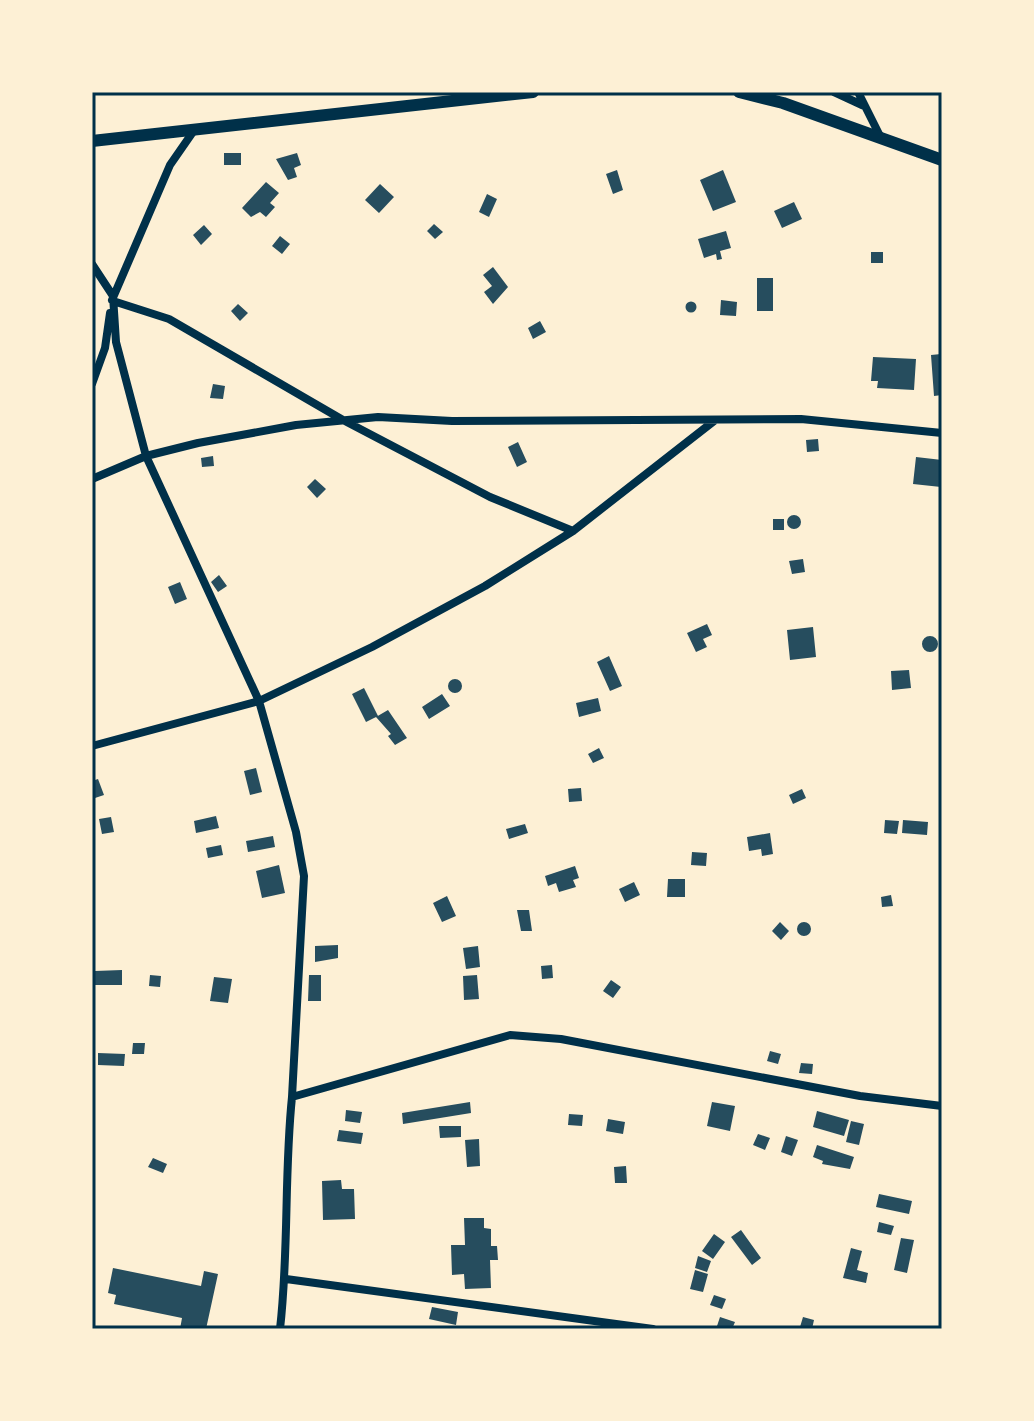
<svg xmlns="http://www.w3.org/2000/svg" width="1034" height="1421" font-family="'Alegreya Sans',sans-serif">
	<rect width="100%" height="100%" fill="#fdf0d5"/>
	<path fill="#264d5e" d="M224,153H241V165H224Z
		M297,153L301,165L294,168L297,177L288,180L276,159Z
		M617,170L623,190L613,194L606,174Z
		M723,170L736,202L713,211L700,180Z
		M266,182L279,193L270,203L275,207L266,217L260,212L251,217L242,208Z
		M380,184L394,197L379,213L365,200Z
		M487,194L497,199L489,217L479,212Z
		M794,202L802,219L782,228L774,211Z
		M434,224L443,232L435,239L427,231Z
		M204,225L212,234L201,245L193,235Z
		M726,231L731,248L720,251L722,259L717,260L716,254L704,258L698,239Z
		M280,236L290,244L282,254L272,246Z
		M871,252H883V263H871Z
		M493,267L508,287L493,304L484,292L492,286L483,275Z
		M757,278H773V311H757Z
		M721,300L737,302L736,316L720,315Z
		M685.5 307a5.5 5.5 0 1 1 11 0a5.5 5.5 0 1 1-11 0Z
		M238,304L248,313L240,321L231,311Z
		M540,321L546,332L533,339L528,328Z
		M941,354L942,395L934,396L931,355Z
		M873,357L916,359L914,390L877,388L878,381H871Z
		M213,384L225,386L223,399L210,398Z
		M818,439L819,451L807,452L806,440Z
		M518,442L527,462L517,467L508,447Z
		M213,456L214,466L202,467L201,458Z
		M916,457L942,460L941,487L913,484Z
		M315,479L326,489L317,498L307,487Z
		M787 522a7 7 0 1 1 14 0a7 7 0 1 1-14 0Z
		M773,519H784V530H773Z
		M803,559L805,572L792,574L789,561Z
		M219,575L227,586L218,592L211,582Z
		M180,582L187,599L175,604L168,587Z
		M707,624L712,635L703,639L707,647L696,652L687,633Z
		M813,627L816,657L790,660L787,630Z
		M922 644a8 8 0 1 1 16 0a8 8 0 1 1-16 0Z
		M609,656L622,686L610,691L597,662Z
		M909,670L911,688L892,690L891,671Z
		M448 686a7 7 0 1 1 14 0a7 7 0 1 1-14 0Z
		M364,688L378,716L366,722L352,694Z
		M442,694L450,706L429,719L422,707Z
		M598,698L601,711L579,717L576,703Z
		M388,710L407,738L395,745L388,736L391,734L376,717Z
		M599,748L604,758L593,763L588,754Z
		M256,768L262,792L250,795L244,771Z
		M98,779L104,795L92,799V781Z
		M581,788L582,801L569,802L568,789Z
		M802,789L806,798L793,804L789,795Z
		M216,816L219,828L196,833L194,821Z
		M111,817L114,832L102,834L99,819Z
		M885,820L899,821L897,834L884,833Z
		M903,820L928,822L927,835L902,833Z
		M525,824L528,833L509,839L506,829Z
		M770,833L773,854L762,856L761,849L749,851L747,837Z
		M273,836L275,847L248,852L246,841Z
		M221,845L223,855L208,858L206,848Z
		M692,852L707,853L706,866L691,865Z
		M279,865L285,893L262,898L256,871Z
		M575,866L579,878L573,880L576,887L559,892L556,883L548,886L545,876Z
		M668,879H685V897H667Z
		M634,882L640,895L625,902L619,889Z
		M891,895L893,906L882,907L881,897Z
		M447,896L456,916L442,922L433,903Z
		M517,910H529L532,931H521Z
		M780,922L789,931L781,940L772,931Z
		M797 929a7 7 0 1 1 14 0a7 7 0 1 1-14 0Z
		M338,945V958L315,962V946Z
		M478,946L480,967L466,969L463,948Z
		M552,965L553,978L542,979L541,966Z
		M122,970V985H95V971Z
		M150,975L161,976L160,987L149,986Z
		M309,975H321V1001H308Z
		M477,975L479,999L464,1000L463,976Z
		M214,977L232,979L228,1003L210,1001Z
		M611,980L621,987L613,998L603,991Z
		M133,1043H145L144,1054H132Z
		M770,1051L781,1054L778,1064L767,1061Z
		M98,1053L125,1054L124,1066L98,1065Z
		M801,1063L813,1064L812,1074L799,1073Z
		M470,1102L471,1113L403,1124L402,1113Z
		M712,1102L735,1106L730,1131L707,1126Z
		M346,1110L362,1112L360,1123L345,1121Z
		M817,1111L849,1120L844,1136L813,1127Z
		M569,1114L583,1115L582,1126L568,1125Z
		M608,1119L625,1122L623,1134L606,1131Z
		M851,1121L864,1124L859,1145L846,1142Z
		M439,1126H461V1137L440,1138Z
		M339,1130L363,1133L361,1144L337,1141Z
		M758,1134L770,1138L765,1150L753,1145Z
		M786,1136L798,1140L792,1156L781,1152Z
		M479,1139L480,1166L467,1167L465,1140Z
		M817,1145L854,1157L850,1169L822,1164L823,1161L813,1157Z
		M153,1158L167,1164L163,1173L148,1167Z
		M626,1166L627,1183H615L614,1167Z
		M341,1180L342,1189H354L355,1219L323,1220L322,1181Z
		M879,1194L912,1201L909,1214L876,1207Z
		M464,1218H484V1228L491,1229V1246H497L498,1260H490L491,1288L465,1289L464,1274L452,1275L451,1245H465Z
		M879,1222L894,1226L891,1235L877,1232Z
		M741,1230L761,1258L752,1265L731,1237Z
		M714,1234L725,1242L713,1259L702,1251Z
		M901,1238L914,1240L907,1273L894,1270Z
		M851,1248L862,1251L857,1270L868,1273L866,1283L843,1278Z
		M698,1256L711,1261L707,1272L695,1268Z
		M113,1268L201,1286L204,1271L218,1274L206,1329H180L182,1318L114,1304L116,1295L108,1293Z
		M695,1270L708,1274L703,1292L690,1289Z
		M714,1295L726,1299L722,1309L710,1305Z
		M432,1307L458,1312L456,1325L429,1319Z
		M720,1317L735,1322L732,1329L717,1326Z
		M803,1317L814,1320L812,1329L800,1327Z"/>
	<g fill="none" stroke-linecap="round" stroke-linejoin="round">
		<path stroke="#003049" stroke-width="8" d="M834,92L862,105
			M858,92L881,138
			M92,264L113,296L116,342L146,456L259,701L296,832L304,876L292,1097
			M112,300L170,165L195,129
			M113,301L169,319L343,420L490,497L573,531
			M92,384L105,348L110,313
			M92,479L146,456L198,443L296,425L378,417L452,421L801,419L942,433
			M92,746L259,701L372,647L485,586L573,531L714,421
			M286,1279L653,1329
			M280,1329C289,1252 284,1174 292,1097L510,1035L561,1039L860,1096L942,1106"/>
		<path stroke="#003049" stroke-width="12" d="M739,92L783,103L942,160
			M92,141L533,92"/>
	</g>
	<rect width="1034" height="1421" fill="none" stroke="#fdf0d5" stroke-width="188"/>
	<rect x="94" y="94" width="846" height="1233" fill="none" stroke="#003049" stroke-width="3"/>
</svg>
